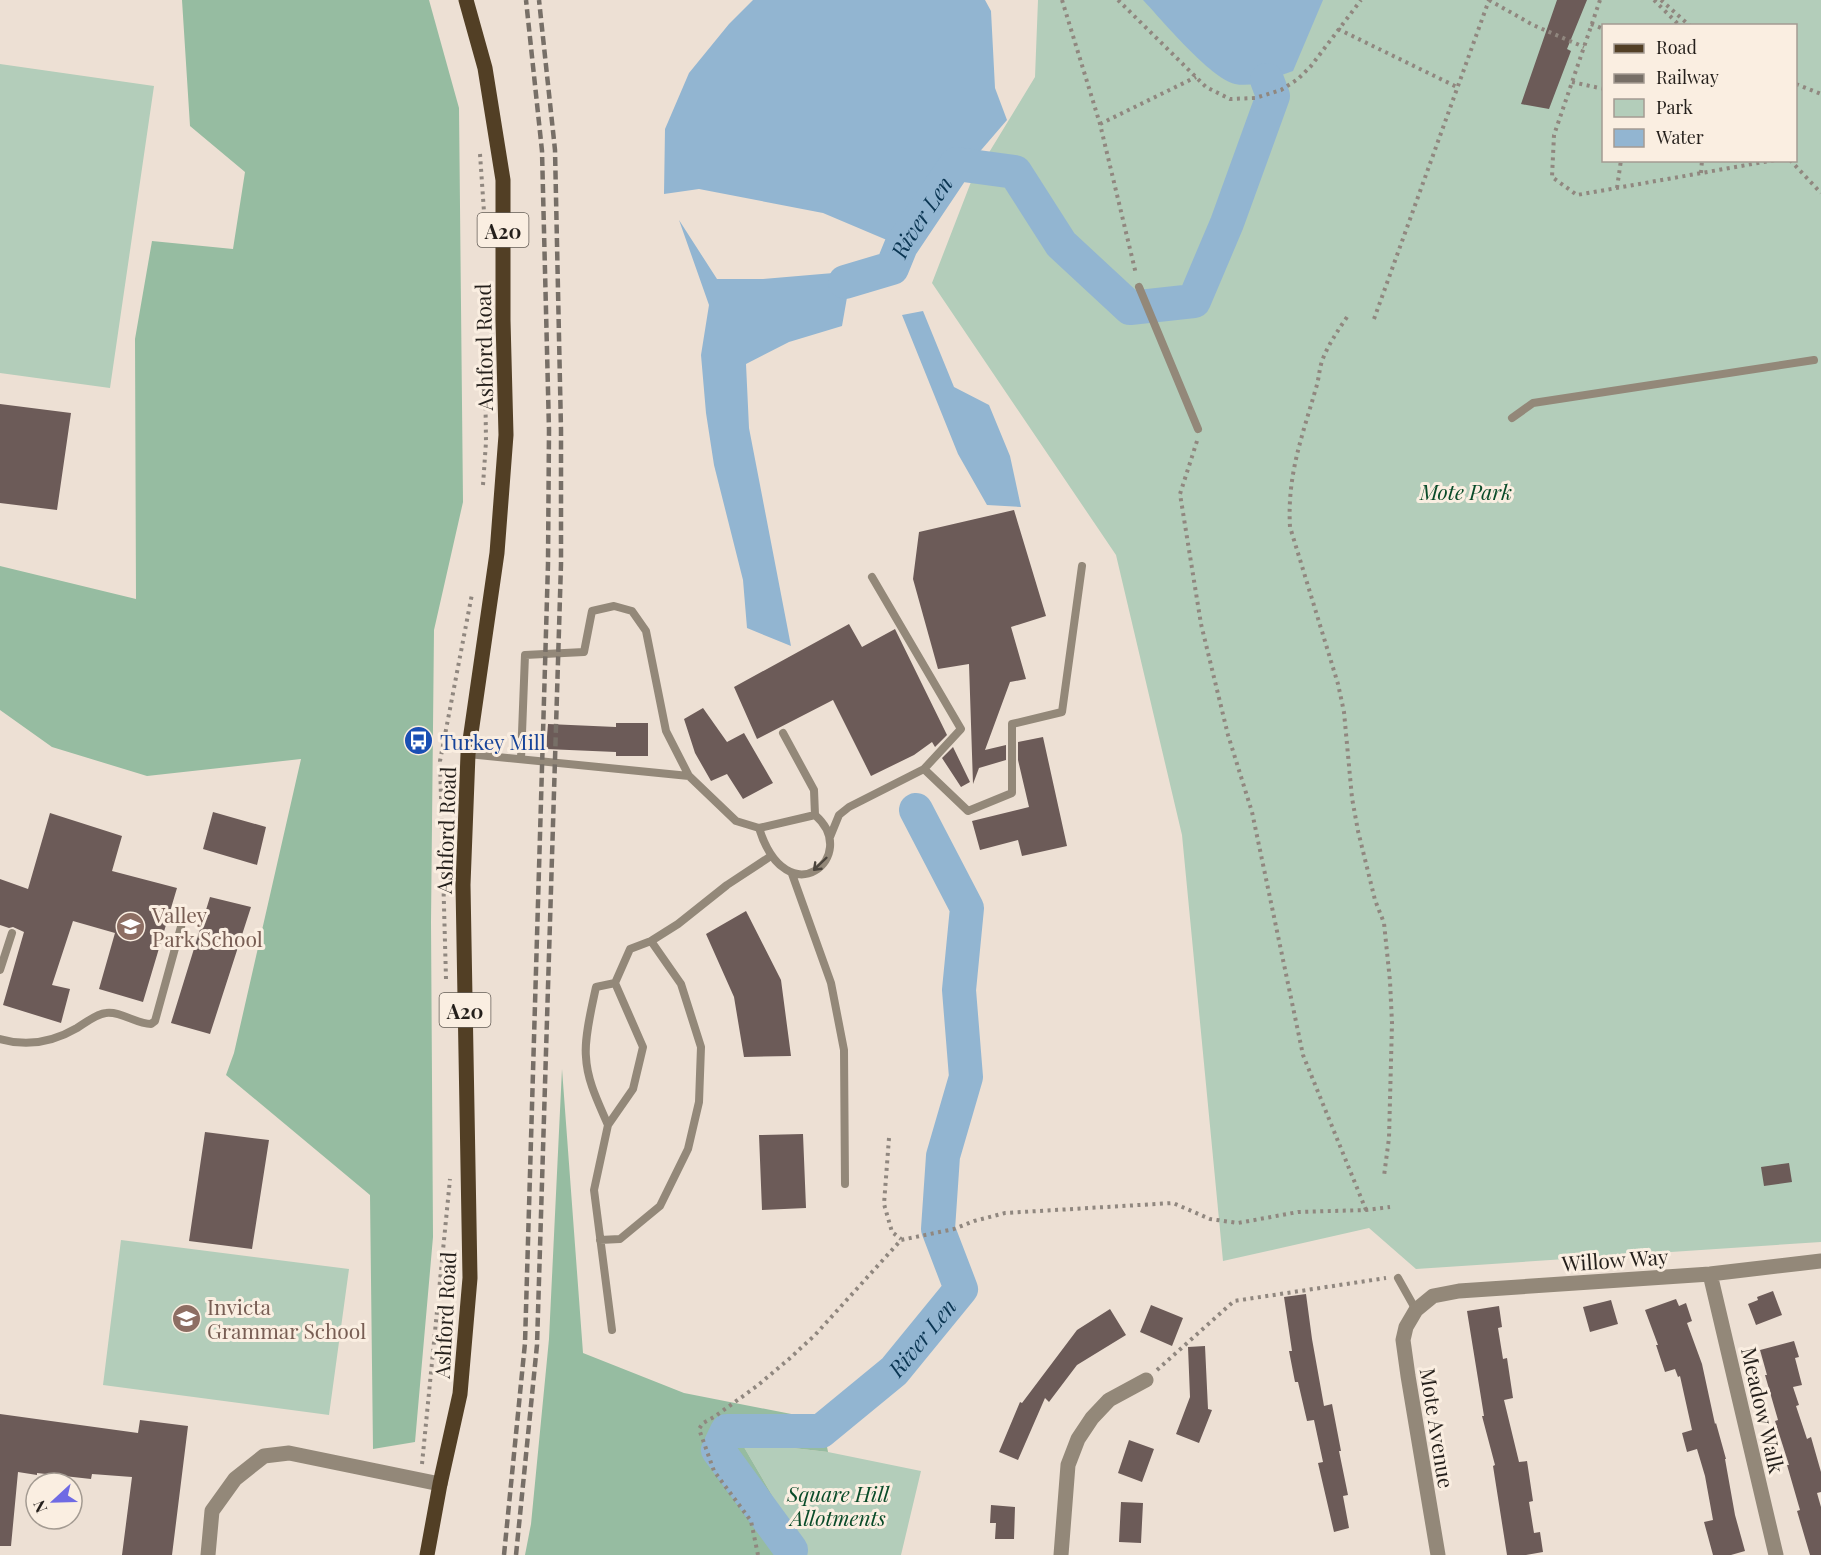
<svg xmlns="http://www.w3.org/2000/svg" width="1821" height="1555" font-family="'Playfair Display',serif">
	<rect width="100%" height="100%" fill="#ede0d4"/>
	<path fill="#b3cdba" fill-rule="evenodd" d="M1038,0H1821V1242L1416,1269L1369,1228L1223,1261L1182,835L1116,555L932,283L971,182L1035,77ZM1604,26H1796V160H1604Z
		M0,64L154,86L110,388L0,373Z
		M121,1240L349,1269L329,1415L103,1385Z
		M741,1442L828,1452L921,1471L901,1555H797L793,1531Z"/>
	<path fill="#96bca1" d="M182,0H429L459,108L463,502L434,630L431,922L433,1237L415,1442L373,1449L370,1195L226,1075L234,1053L301,759L147,776L52,747L0,710V566L136,599L135,339L152,241L233,249L245,172L190,126Z
		M562,1069L583,1353L684,1393L822,1420L828,1452L741,1442L793,1531L797,1555H525L531,1524L549,1339Z"/>
	<path fill="#92b5d1" d="M753,0H985L991,11L995,88L1007,120L976,156L956,164L919,220L917,240L901,246L823,213L699,189L664,194L665,129L689,73L729,24Z
		M1143,0H1323L1293,71C1275,77 1254,88 1235,84C1210,78 1162,20 1143,0Z
		M679,220L717,279H763L892,268L897,280L849,286L842,326L789,342L746,364L749,428L791,646L747,628L743,580L714,465L706,413L701,355L709,305Z
		M923,311L954,387L989,405L1010,456L1021,507L987,505L958,454L902,315Z"/>
	<g fill="none" stroke-linecap="round" stroke-linejoin="round">
		<g stroke="#92b5d1" stroke-width="34">
			<path id="s1" d="M845,282L892,268L901,246L956,164L1015,172L1061,244L1130,308L1194,301L1227,223L1273,96L1267,80"/>
			<path id="s2" d="M790,1555L791,1550L718,1450L727,1431H821L894,1371L961,1289L938,1229L943,1156L966,1077L959,990L967,908L916,810"/>
		</g>
	</g>
	<path fill="#6c5b58" d="M1557,0H1587L1567,49L1571,51L1549,109L1521,104Z
		M0,404L71,413L57,510L0,503Z
		M1014,510L1046,616L1011,627L1026,679L1010,682L985,750L1006,745V760L979,768L973,784L969,664L938,669L913,579L919,532Z
		M849,624L862,647L895,629L947,735L935,747L932,742L914,755L871,776L833,700L757,739L734,687Z
		M703,708L727,742L744,733L773,783L743,799L727,774L711,781L695,753L684,719Z
		M616,723H648V756H616V752L546,749L548,724L616,727Z
		M1043,737L1067,846L1022,856L1018,840L980,850L972,821L1029,807L1018,760V742Z
		M953,747L970,782L961,787L942,758Z
		M213,812L266,827L257,865L203,849Z
		M50,813L122,836L112,871L177,888L143,1002L99,989L115,933L73,921L52,985L70,989L61,1023L3,1005L24,932L13,927L9,928L0,925V879L28,889Z
		M210,897L251,907L210,1034L171,1023Z
		M746,911L781,980L791,1056L744,1057L734,997L706,934Z
		M205,1132L269,1140L252,1249L189,1241Z
		M803,1134L806,1208L762,1210L759,1135Z
		M1789,1163L1792,1182L1764,1186L1761,1167Z
		M1773,1291L1782,1315L1756,1325L1748,1304L1758,1300L1757,1297Z
		M1306,1294L1312,1339L1324,1406L1332,1404L1341,1451H1339L1348,1495L1343,1496L1349,1528L1334,1532L1318,1463L1323,1462L1314,1420L1307,1421L1298,1382H1295L1289,1351H1292L1284,1297Z
		M1676,1299L1679,1306L1686,1303L1692,1321L1687,1323L1702,1364L1715,1424L1716,1423L1726,1459H1725L1735,1515L1745,1551L1731,1555H1713L1704,1522L1713,1520L1705,1476L1697,1449L1687,1452L1682,1433L1692,1430L1680,1376L1678,1377L1675,1369L1665,1372L1656,1345H1658L1645,1310Z
		M1611,1300L1618,1324L1590,1332L1583,1307Z
		M1151,1305L1183,1318L1172,1346L1140,1332Z
		M1499,1306L1502,1327L1498,1328L1503,1359L1507,1358L1513,1398L1504,1400L1519,1462L1527,1461L1533,1501L1529,1502L1534,1533L1540,1532L1543,1552L1526,1555H1507L1493,1466L1495,1465L1482,1416H1484L1467,1311Z
		M1110,1309L1126,1335L1077,1365L1049,1402L1045,1398L1018,1460L999,1452L1020,1402L1022,1403L1077,1330Z
		M1794,1341L1799,1357L1795,1358L1802,1385L1793,1387L1799,1405L1796,1406L1807,1439L1811,1437L1821,1472V1492L1817,1493L1821,1507V1555H1810L1797,1511L1800,1510L1787,1465H1789L1775,1421L1778,1420L1765,1375H1767L1760,1350Z
		M1205,1346L1208,1409L1212,1410L1199,1443L1176,1434L1190,1397L1188,1347Z
		M0,1414L138,1433L140,1420L188,1426L172,1555H122L132,1477L92,1474L91,1479L37,1473V1475L18,1472L11,1546H0Z
		M1129,1440L1154,1449L1142,1482L1118,1473Z
		M1121,1502L1143,1503L1141,1543L1119,1542Z
		M991,1505L1015,1507L1014,1539H995L996,1523H990Z"/>
	<g fill="none" stroke-linecap="round" stroke-linejoin="round">
		<path stroke="#90877f" stroke-width="4" stroke-dasharray="3 4.5" stroke-linecap="butt" d="M1062,0L1100,124L1136,274
			M1118,0L1206,87L1230,99L1255,98L1265,95L1281,90L1298,79L1311,66L1361,0
			M1489,0L1533,25L1584,47
			M1600,0L1554,135L1552,177L1577,195L1775,160
			M1654,0L1680,26
			M1661,0L1690,26
			M1591,24L1604,29
			M1338,29L1457,87
			M1572,82L1604,89
			M1796,84L1821,94
			M1100,124L1196,77
			M480,154L484,212
			M1790,160L1821,193
			M1701,173L1702,160
			M1617,188L1621,160
			M1347,317C1337,332 1328,345 1322,361C1319,370 1319,379 1316,388C1302,437 1287,475 1290,527L1338,684L1344,712L1352,798L1358,831L1375,900L1384,923L1390,981L1392,1023L1389,1138L1384,1176
			M1374,319L1489,0
			M1197,441L1180,494L1201,624L1228,735L1252,812L1303,1055L1366,1210
			M483,485L486,442L485,367
			M446,979L440,761L472,594
			M889,1138L884,1204L892,1232L901,1239
			M1157,1370L1234,1301L1386,1278
			M422,1464L450,1179
			M758,1555L751,1521L714,1471L699,1429L703,1423L714,1417L757,1386L789,1359L815,1335L901,1240L954,1229L974,1221L1005,1213L1173,1203L1210,1219L1238,1223L1298,1212L1366,1210L1390,1207"/>
		<path stroke="#938879" stroke-width="8" d="M1139,287L1198,429
			M1512,418L1533,403L1814,360
			M872,577L961,729L924,769
			M783,733L814,790L815,815C862,856 787,918 759,828L815,815
			M468,754L689,776L736,821L759,828
			M521,759L525,655L584,652L592,611L614,606L632,611L646,631L666,731L689,776
			M830,837L839,815L849,807L924,769L968,811L1012,793V724L1062,712L1082,566
			M792,874L831,983L844,1050L845,1184
			M0,970L12,933
			M0,1039C27,1047 53,1042 77,1028C85,1023 96,1014 106,1013C121,1011 136,1024 151,1024L155,1021L182,923
			M608,1125C599,1104 587,1081 586,1057C584,1038 592,1006 596,987L615,983
			M600,1240L620,1239L660,1206L688,1149L699,1102L701,1047L681,984L651,941
			M1398,1278L1416,1310
			M612,1330L594,1190L608,1125L633,1089L643,1047L615,983L630,949L651,941L678,924L727,885L771,856"/>
		<path stroke="#938879" stroke-width="15" d="M1710,1274L1776,1555
			M208,1555L212,1511L235,1479L264,1456L289,1453L440,1484
			M1061,1555L1068,1465L1078,1439L1092,1418L1109,1400L1146,1380
			M1438,1555L1408,1376L1403,1340L1406,1327L1416,1310L1433,1296L1459,1291L1710,1274L1821,1261"/>
		<path stroke="#523f25" stroke-width="15" d="M427,1555L440,1484L460,1394L470,1278L463,885L468,754L497,553L506,435L503,320V180L485,68L466,0"/>
		<path stroke="#776f67" stroke-width="4.5" stroke-dasharray="9 4.5" stroke-linecap="butt" d="M504,1555L525,1343L548,564L549,430L542,151L526,0
			M516,1555L537,1345L561,564V430L555,150L539,0"/>
	</g>
	<defs><path id="oneway-shaft" d="M-6 0H5M1.5-3L5.5 0L1.5 3" fill="none" stroke-width="1.6" stroke-linecap="round" stroke-linejoin="round" transform="scale(1.5)"/></defs>
	<use stroke="#4b443c" href="#oneway-shaft" transform="translate(820 864) rotate(136)"/>
	<defs>
		<symbol id="bus-disc" viewBox="-11 -11 22 22"><circle r="9.5" fill="#1a4fb4" stroke="#faeee1"/><path d="M-5-6H5V4H4V6H2V4H-2V6H-4V4H-5ZM-3.5-4V0h7V-4ZM-3.5 1.2v1.5H-2V1.2ZM2 1.2v1.5H3.5V1.2Z" fill="#fff"/></symbol>
		<symbol id="school-disc" viewBox="-11 -11 22 22"><circle r="9.5" fill="#8d6e63" stroke="#faeee1"/><path d="M0-5L7-2L0 1L-7-2ZM-4 1L0 2.5L4 1V4Q0 6-4 4Z" fill="#fff"/></symbol>
	</defs>
	<g fill-rule="evenodd">
		<use href="#bus-disc" x="402" y="724" width="33" height="33"/>
		<use href="#school-disc" x="114" y="910" width="33" height="33"/>
		<use href="#school-disc" x="170" y="1302" width="33" height="33"/>
	</g>
	<g text-anchor="middle" dominant-baseline="central" stroke-width="6" stroke-linejoin="round" paint-order="stroke">
		<g fill="#faeee1" stroke="#645d56" stroke-width="1.5">
			<rect x="477.5" y="213" width="51" height="34" rx="4.5"/>
			<rect x="439.5" y="993" width="51" height="34" rx="4.5"/>
		</g>
		<g font-size="20" font-weight="bold" fill="#241f1b">
			<text x="503" y="230">A20</text>
			<text x="465" y="1010">A20</text>
		</g>
		<g font-size="21" fill="#241f1b" stroke="#faeee1">
			<text transform="translate(483 347) rotate(-91)">Ashford Road</text>
			<text transform="translate(445 830) rotate(-88)">Ashford Road</text>
			<text transform="translate(1615 1259) rotate(-4)">Willow Way</text>
			<text transform="translate(444 1315) rotate(-87)">Ashford Road</text>
			<text transform="translate(1764 1410) rotate(77)">Meadow Walk</text>
			<text transform="translate(1438 1428) rotate(81)">Mote Avenue</text>
		</g>
		<g font-size="21" font-style="italic" fill="#094b29" stroke="#faeee1">
			<text x="1466" y="491">Mote Park</text>
			<text x="838" y="1493">Square Hill<tspan x="838" dy="24">Allotments</tspan></text>
		</g>
		<g font-size="21" fill="#164399" stroke="#faeee1" text-anchor="start">
			<text x="440" y="741">Turkey Mill</text>
		</g>
		<g font-size="21" fill="#785e54" stroke="#faeee1" text-anchor="start">
			<text x="152" y="914">Valley<tspan x="152" dy="24">Park School</tspan></text>
			<text x="207" y="1306">Invicta<tspan x="207" dy="24">Grammar School</tspan></text>
		</g>
		<g font-size="22" font-style="italic" fill="#0a3552" stroke="#faeee1">
			<text stroke="none"><textPath href="#s1" startOffset="108">River Len</textPath></text>
			<text stroke="none"><textPath href="#s2" startOffset="382">River Len</textPath></text>
		</g>
	</g>
	<rect x="1602" y="24" width="195" height="138" fill="#faeee1" stroke="#a49b92" stroke-width="1.5"/>
	<rect x="1614" y="44" width="30" height="9" fill="#523f25" stroke="#a49b92" stroke-width="1.5"/>
	<text x="1656" y="54" font-size="18" fill="#241f1b">Road</text>
	<rect x="1614" y="74" width="30" height="9" fill="#776f67" stroke="#a49b92" stroke-width="1.5"/>
	<text x="1656" y="84" font-size="18" fill="#241f1b">Railway</text>
	<rect x="1614" y="99" width="30" height="18" fill="#b3cdba" stroke="#a49b92" stroke-width="1.5"/>
	<text x="1656" y="114" font-size="18" fill="#241f1b">Park</text>
	<rect x="1614" y="129" width="30" height="18" fill="#92b5d1" stroke="#a49b92" stroke-width="1.5"/>
	<text x="1656" y="144" font-size="18" fill="#241f1b">Water</text>
	<g transform="translate(54 1501) rotate(248)"><circle r="28" fill="#faeee1" stroke="#a49b92" stroke-width="1.5"/>
	<path d="M0-4.5L10 22L0 15L-10 22Z" fill="#6f6ae4"/>
	<text y="-9" font-size="16" font-weight="bold" text-anchor="middle" fill="#241f1b">N</text>
	</g>
</svg>
